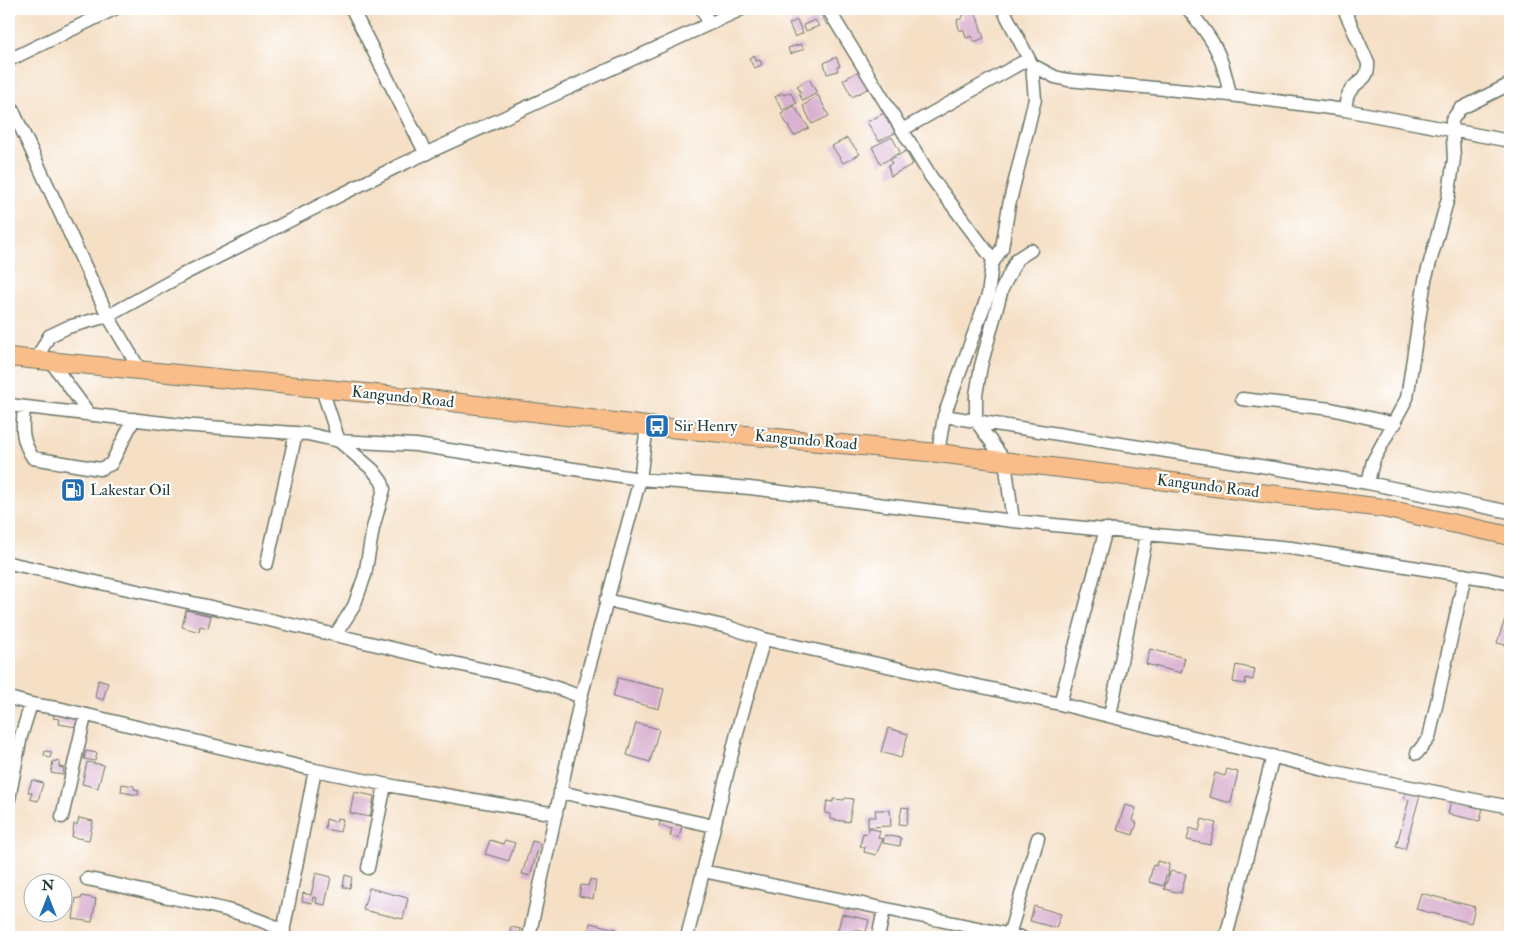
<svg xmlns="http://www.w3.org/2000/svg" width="1519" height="946" font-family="'IM FELL Double Pica',serif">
	<rect width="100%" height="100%" fill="#fff"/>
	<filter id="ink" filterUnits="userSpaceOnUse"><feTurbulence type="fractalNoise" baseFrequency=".02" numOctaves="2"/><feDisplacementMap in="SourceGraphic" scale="10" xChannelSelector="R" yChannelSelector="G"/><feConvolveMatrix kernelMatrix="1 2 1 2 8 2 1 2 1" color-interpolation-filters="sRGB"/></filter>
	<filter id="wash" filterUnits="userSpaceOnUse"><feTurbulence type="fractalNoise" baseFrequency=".0096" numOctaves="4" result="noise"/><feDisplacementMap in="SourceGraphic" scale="20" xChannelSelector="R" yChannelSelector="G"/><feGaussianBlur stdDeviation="1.12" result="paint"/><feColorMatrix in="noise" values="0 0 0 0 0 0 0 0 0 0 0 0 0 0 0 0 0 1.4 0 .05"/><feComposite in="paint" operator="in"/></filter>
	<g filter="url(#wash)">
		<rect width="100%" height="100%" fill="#f5dfc5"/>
		<g id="blocks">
			<path fill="#dab2d1" d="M818,9H824L832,21L827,25Z
				M975,11L984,38L974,42L972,36L966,38L964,30H959L957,20L963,18L962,15Z
				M797,20L803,33L795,37L789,24Z
				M815,20L819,26L806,31L803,25Z
				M801,44L804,49L790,54L788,48Z
				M755,55L756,61L760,60L762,65L754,68L749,58Z
				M836,57L840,66L837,67L838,71L827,74L824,63Z
				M861,70L869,88L852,97L843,80Z
				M809,79L817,93L803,101L799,94L801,93L797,86Z
				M790,92L797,103L783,110L775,97L782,93L784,95Z
				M818,95L829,116L812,124L803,106Z
				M794,106L809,128L794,136L781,114Z
				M884,113L889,124L894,122L899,131L879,141L867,122Z
				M892,137L900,152L881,164L872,147Z
				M847,138L860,154L843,163L832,146Z
				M906,151L913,164L891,176L888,166L892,163L890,160Z
				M1508,597L1510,598V646L1497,643L1506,616Z
				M186,610L211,616L208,628L200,626L199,632L182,627Z
				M1150,649L1185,658L1181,673L1146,664Z
				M1236,665L1255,669L1253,680L1246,678L1245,684L1233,682Z
				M618,678L664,689L659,709L613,697Z
				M98,680L108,683L103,700L95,697Z
				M55,712L78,717L76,727L59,724L60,719L53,718Z
				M636,723L659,729L650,762L627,755Z
				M888,728L908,734L901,758L881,752Z
				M9,750L17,752L9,770Z
				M45,751L52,752L50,758L44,756Z
				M86,751L97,753L95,761L84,759Z
				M53,761L60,762L59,767L64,768L63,775L51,773Z
				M87,762L104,765L98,788L82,784Z
				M1227,769L1238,772L1231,803L1209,797L1215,773L1225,776Z
				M32,780L43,783L38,801L30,799L32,793L28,792Z
				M122,784L134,786V789L139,790L138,795L121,792Z
				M1406,791L1420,795L1405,849L1396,847L1409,800L1404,798Z
				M354,792L374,796L370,817L350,813Z
				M845,798L853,799L849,822L830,819V814L825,813L827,801L833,802V799L844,800Z
				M1451,800L1483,807L1480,821L1448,814Z
				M1125,805L1136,808L1132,820L1137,823L1133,835L1117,830Z
				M902,807L909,808L906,825L899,824Z
				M875,810H890L891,826L868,827V817H876Z
				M79,818L93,821L89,840L72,837L74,824L77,825Z
				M337,818L343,819L340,832L325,829L326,819L336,822Z
				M661,819L682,825L679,838L670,836L672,829L659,826Z
				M1202,819L1216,823L1210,845L1187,840L1190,828L1199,831Z
				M869,828L880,831L878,838L883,839L876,855L864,852L865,847L860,846L863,833L867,834Z
				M885,835L901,838L900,846L883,843Z
				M490,840L503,844L505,840L515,843L509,861L485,854Z
				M532,841L540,843L530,876L522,874Z
				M1157,861L1169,864L1168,877L1166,876L1164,886L1149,882L1153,865L1156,866Z
				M1171,871L1186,874L1181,893L1164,889Z
				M316,873L331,877L325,905L316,903L317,898L313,897L312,903L302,901L303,893L311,895Z
				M345,875L352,877L350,888L343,887Z
				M590,879L596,881L593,899L579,896L581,885L588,886Z
				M369,888L408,898L403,919L363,910Z
				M1421,893L1475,907L1471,923L1416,909Z
				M82,896L96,899L92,922L73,919L76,898L81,899Z
				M1034,906L1061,914L1056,928L1030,921Z
				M842,914L869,920L866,932L855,930L853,937H836Z
				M590,923L617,929L616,937H587Z
				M511,927L521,929L520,937H509Z"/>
		</g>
	</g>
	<g filter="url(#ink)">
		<use href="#blocks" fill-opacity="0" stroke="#6a7667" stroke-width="1"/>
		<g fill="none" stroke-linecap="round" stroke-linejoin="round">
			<defs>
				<path id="minor" d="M352,9L426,154
					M702,9L709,23
					M828,9L931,177L994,261
					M1188,9C1214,41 1222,53 1230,95
					M1344,9L1368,63C1369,83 1356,79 1349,93C1346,98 1346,104 1345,110
					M9,60L114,9
					M1032,65L1055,77L1068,80L1230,95L1345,110L1510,141
					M9,102L108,316L140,370
					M902,130L1028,59
					M36,360L49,336L68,327L108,316L184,274L396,167L742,9
					M51,362L90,415
					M322,389L339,441L416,445L640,479L750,488L1013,521L1291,548L1488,579L1510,584
					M1242,399L1331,409L1395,424
					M9,405L181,425L308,434L339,441L373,470L382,482L384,489L373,528L365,575L354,606L336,634
					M24,408C22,428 21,440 33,458L100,469L111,464L134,419
					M944,416L1368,483L1510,512
					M938,453L944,416L988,295L992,264L1002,248L1009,205L1035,99L1032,65L1003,9
					M1368,483L1373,461L1407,398L1425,280L1448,198L1454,159L1452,120L1460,109L1510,84
					M1013,521L1005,461L976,421V395L981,366L1002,289L1017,259L1031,250
					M9,563C148,594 288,622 427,657C479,670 531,676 581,697
					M267,563L296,433
					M606,600L728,627L764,639L1060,704L1331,771L1510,807
					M9,698L31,704L21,736L9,799
					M31,704L62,709L315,770
					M1060,704L1106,529
					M1110,715L1147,534
					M1417,753L1429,738L1465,575
					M560,792L714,826
					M62,817L85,716
					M368,868L385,785
					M703,871L1021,937
					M87,879C116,884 144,892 173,898C211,906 249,913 284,931
					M1009,935L1038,838
					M282,937L315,770L398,787L556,814
					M529,937L581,697L640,479L647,426
					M687,937L740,721L764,639
					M878,937L884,910
					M1226,937L1273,756"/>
				<path id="highway" d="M9,357L436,400L647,426L938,453L1383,508L1510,536"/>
			</defs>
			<use href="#minor" stroke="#6a7667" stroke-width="15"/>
			<use href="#highway" stroke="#6a7667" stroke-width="20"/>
			<use href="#minor" stroke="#fff" stroke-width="12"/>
			<use href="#highway" stroke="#f8bd89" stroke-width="18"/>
		</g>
	</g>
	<defs>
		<symbol id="bus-square" viewBox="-11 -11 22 22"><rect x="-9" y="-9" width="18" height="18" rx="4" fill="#1f6fb2" stroke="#fff"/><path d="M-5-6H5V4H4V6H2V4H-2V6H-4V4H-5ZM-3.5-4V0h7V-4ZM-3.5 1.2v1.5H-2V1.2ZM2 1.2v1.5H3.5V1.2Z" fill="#fff"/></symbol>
		<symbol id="fuel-square" viewBox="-11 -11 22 22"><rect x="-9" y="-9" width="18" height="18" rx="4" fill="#1f6fb2" stroke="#fff"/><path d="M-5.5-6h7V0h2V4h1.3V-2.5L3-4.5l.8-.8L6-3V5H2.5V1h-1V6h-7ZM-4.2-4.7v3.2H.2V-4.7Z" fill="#fff"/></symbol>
	</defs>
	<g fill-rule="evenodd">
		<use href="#bus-square" x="643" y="412" width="28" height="28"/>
		<use href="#fuel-square" x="59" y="476" width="28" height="28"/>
	</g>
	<g text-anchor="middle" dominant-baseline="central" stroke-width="4.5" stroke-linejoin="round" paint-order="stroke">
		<g font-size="16" fill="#1f3d34" stroke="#fff">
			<text transform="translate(403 397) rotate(6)">Kangundo Road</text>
			<text transform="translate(806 440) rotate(5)">Kangundo Road</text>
			<text transform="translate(1208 486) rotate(7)">Kangundo Road</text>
		</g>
		<g font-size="16" fill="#1f3d34" stroke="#fff" text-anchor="start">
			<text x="674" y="426">Sir Henry</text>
			<text x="90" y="490">Lakestar Oil</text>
		</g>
	</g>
	<rect width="1519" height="946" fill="none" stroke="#fff" stroke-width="30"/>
	<g transform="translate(48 898)"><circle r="24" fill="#ffffff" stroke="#a5b1ae"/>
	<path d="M0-4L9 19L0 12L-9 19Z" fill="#1f6fb2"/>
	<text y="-8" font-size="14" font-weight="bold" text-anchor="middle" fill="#1f3d34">N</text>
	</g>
</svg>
